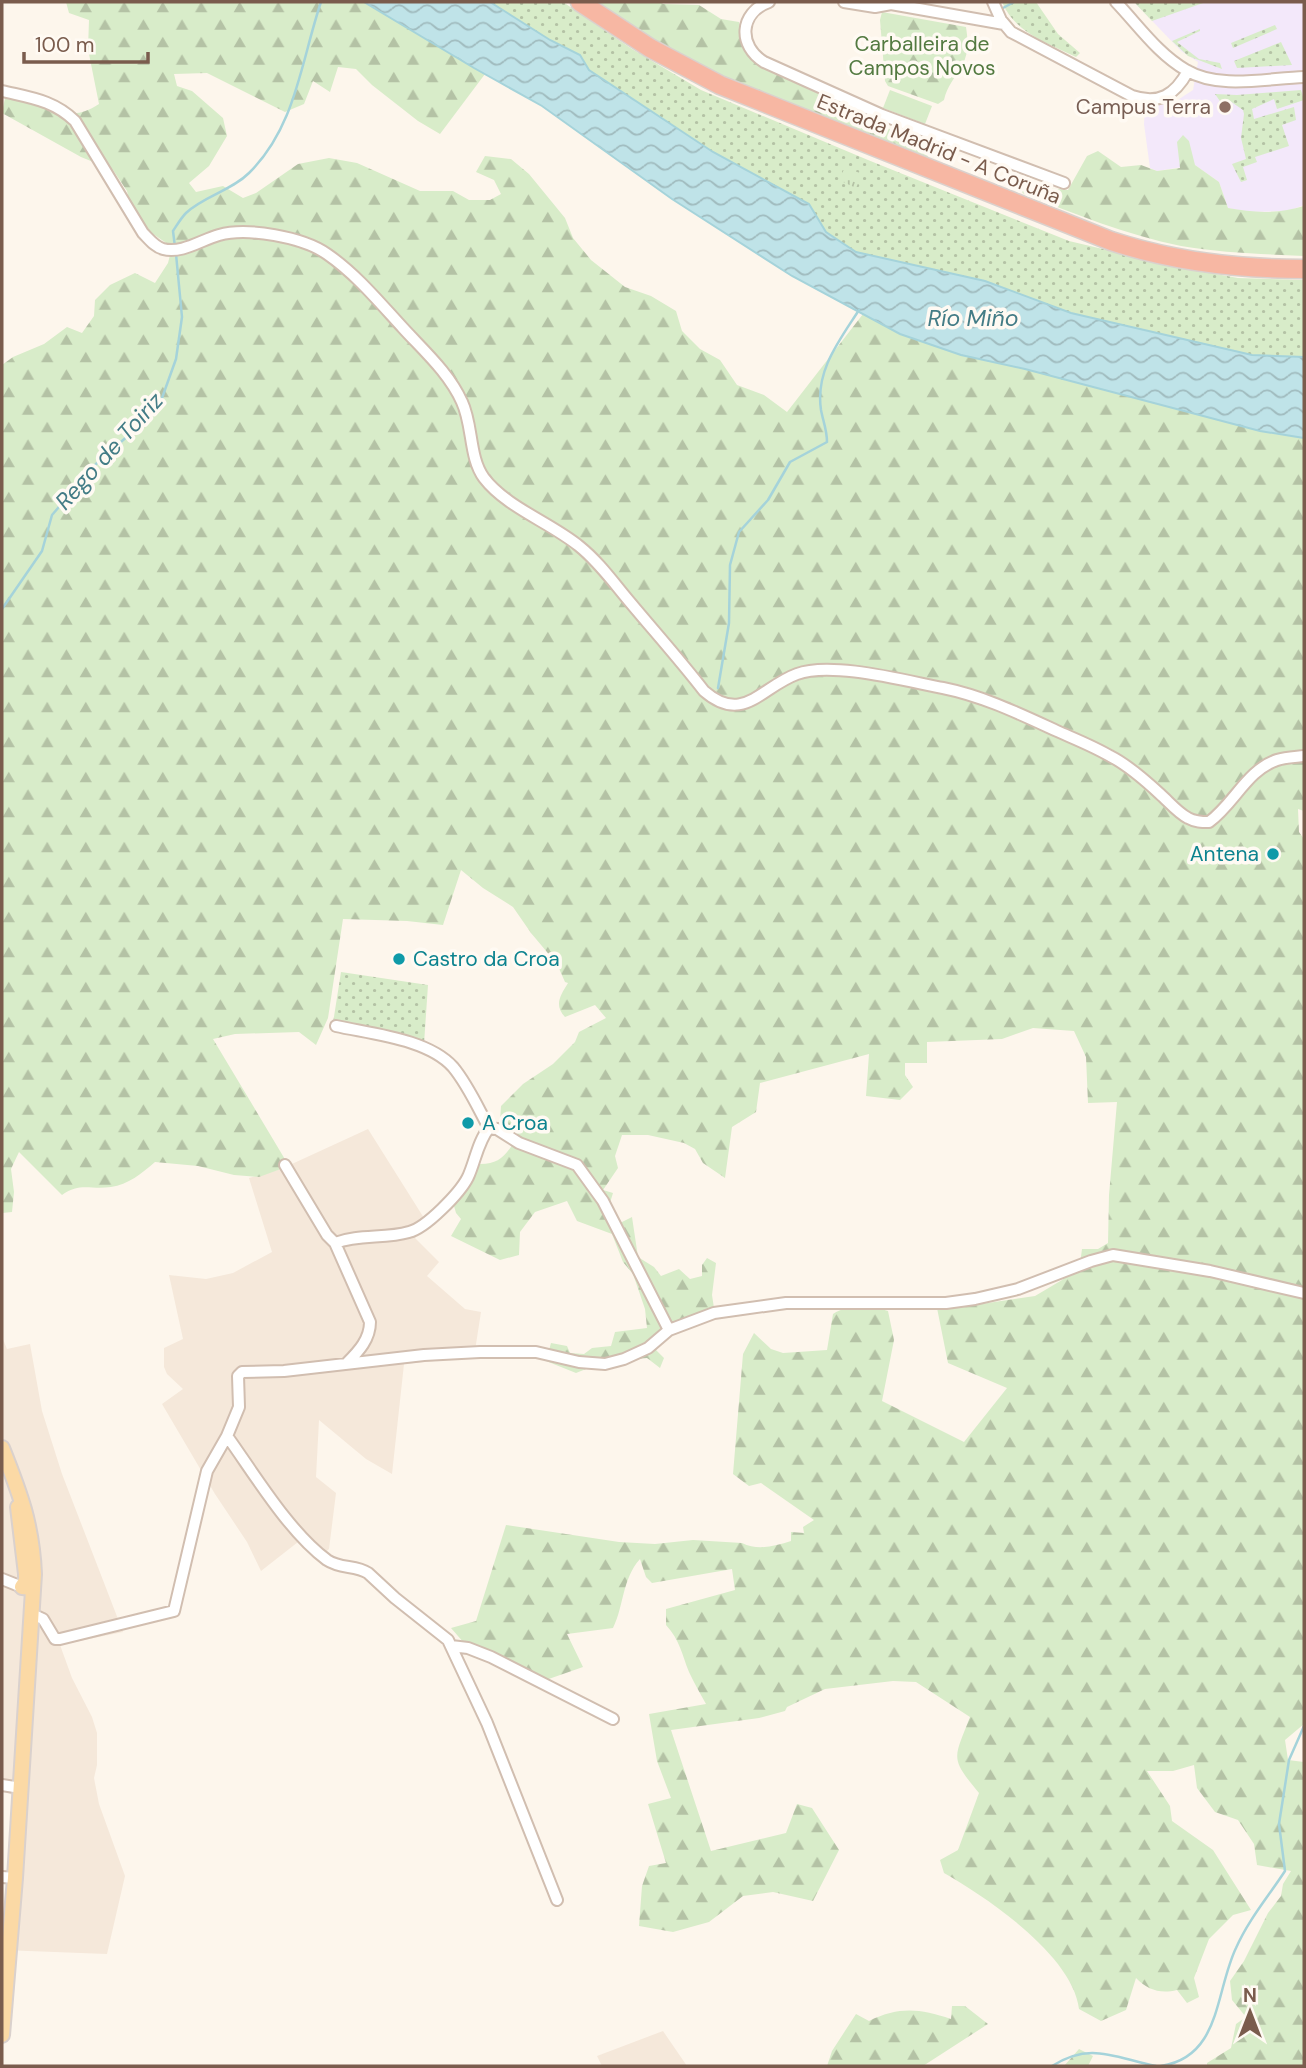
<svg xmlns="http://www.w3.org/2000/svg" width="1306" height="2068" font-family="'DM Sans',sans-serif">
	<defs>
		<pattern id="grass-dots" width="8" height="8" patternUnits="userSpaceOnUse" patternTransform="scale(1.75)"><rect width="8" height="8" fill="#d8ecc9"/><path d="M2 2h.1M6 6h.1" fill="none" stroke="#b4c2a5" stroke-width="1.8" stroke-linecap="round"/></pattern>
		<pattern id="forest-firs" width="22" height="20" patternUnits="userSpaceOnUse" patternTransform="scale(1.75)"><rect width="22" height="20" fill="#d8ecc9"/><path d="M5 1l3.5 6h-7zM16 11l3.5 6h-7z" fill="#b4c2a5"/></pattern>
		<pattern id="park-tufts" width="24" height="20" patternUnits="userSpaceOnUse" patternTransform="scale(1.75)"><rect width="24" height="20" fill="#d8ecc9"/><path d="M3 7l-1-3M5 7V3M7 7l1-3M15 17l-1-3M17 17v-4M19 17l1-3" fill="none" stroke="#b4c2a5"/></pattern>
		<pattern id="water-waves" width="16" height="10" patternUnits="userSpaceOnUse" patternTransform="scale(1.75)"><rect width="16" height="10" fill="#bfe3e8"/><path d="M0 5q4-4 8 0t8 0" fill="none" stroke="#a0bbbe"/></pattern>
	</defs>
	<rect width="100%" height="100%" fill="#fdf6ec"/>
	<path fill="#f5e8da" d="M368,1129L429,1226L415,1238L439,1262L427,1276L465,1309L481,1312L474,1357L404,1364L392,1474L366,1459L319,1420L316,1477L336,1493L329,1549L317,1560L298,1542L261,1571L247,1542L215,1494L162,1404L183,1389L167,1374L164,1367V1348L183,1339L169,1275L206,1279L233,1273L272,1252L249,1178L281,1169Z
		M2,1337L7,1349L30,1344L42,1411L62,1474L123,1632L60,1645L72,1678L92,1717L97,1733V1765L94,1778L99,1804L125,1876L107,1954L2,1950L12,1795L2,1790Z
		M663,2031L687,2066H602L597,2056Z"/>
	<path fill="#f3e8fa" d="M1134,2H1304V205L1288,211L1248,212L1228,208L1219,182L1195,165L1157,171L1150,168L1144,124L1145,107L1173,103L1193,90L1198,62L1181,51Z"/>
	<path fill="url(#grass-dots)" d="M490,2H563L632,49L701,90L868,160L1069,241L1183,268L1238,278L1304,280V357L1252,355L1071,313L985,281L856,252L826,232L809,204L713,152L589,70L580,55L550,40Z
		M1002,2H1036L1058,34L1080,53L1076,57C1047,43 1015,33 1002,2Z
		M1134,2H1206L1152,21Z
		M1275,25L1277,29L1233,48L1231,43Z
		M1200,29V31L1177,42L1199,59L1220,63L1222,69L1188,56L1172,41Z
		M1281,42L1292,65L1237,68L1234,61Z
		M1301,90L1304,100L1277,109L1274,99L1252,109L1254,119L1294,107L1296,120L1282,125L1289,146L1255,157L1257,162L1243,167L1247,180L1241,182L1232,164L1246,159L1241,138L1244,114L1243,110L1230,101L1222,104L1215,94L1237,95Z
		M341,972L428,985L424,1044L333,1023Z"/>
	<path fill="url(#forest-firs)" d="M66,2H364L485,74L440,134L418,121L372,85L356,69L338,67L330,92L313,81L304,104L285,112L207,73L174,74L177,86L192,91L223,118L227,136L209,166L189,183L196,192L223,186L243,198L256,193L298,164L329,158L357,163L420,191H453L469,200H490L501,194L494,180L476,172L485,156L511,159L529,174L565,218L573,238L591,260L625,287L651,296L676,311L682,331L700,349L720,360L737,385L764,395L787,412L863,314L900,334L961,355L1025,369L1260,431L1304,438V811L1298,809L1299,832L1304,839V1724L1285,1740L1288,1760L1304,1762V2066H1207V2063L1231,2048L1236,2024L1246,2017L1232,2000L1230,1981L1244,1961L1268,1913L1281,1896L1283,1884L1291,1871L1257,1865L1254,1844L1238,1820L1215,1812L1197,1788L1194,1765L1173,1771H1147L1170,1806L1172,1821L1213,1850L1251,1910L1233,1915L1209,1939L1194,1978L1199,1997L1187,2003L1177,1990C1160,1994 1148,1990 1136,1978L1126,2010L1101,2021L1079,2009C1073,1956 988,1898 944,1873L940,1860L958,1850L979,1793C949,1757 954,1759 970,1717L916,1682L893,1681L825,1689L787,1707L785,1711L759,1718L671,1730L711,1851L786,1833L797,1804L812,1808L839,1850L813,1901L773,1892L743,1896L709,1922L673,1932L639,1926L642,1886L649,1866L666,1863L648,1804L671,1798L657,1761L649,1714L706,1704C700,1693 694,1683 689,1672C682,1655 680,1640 666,1625V1609L735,1590L732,1569L652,1583L646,1577L640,1559C622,1579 624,1606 613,1628L567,1634L583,1667L543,1681L471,1651L451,1628L476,1621L506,1525L619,1542L655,1544L693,1540L742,1543C758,1551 775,1546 791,1541V1532L804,1533L803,1527L814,1520L761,1483L749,1486L733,1474L743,1354L754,1333L771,1349L783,1353L827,1350L833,1314C849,1304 872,1306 888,1311L894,1340L882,1401L964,1442L1007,1388L948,1363L937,1308H954L1035,1296L1062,1280L1080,1264L1082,1249H1098L1108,1243L1109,1195L1117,1102L1088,1103L1086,1057L1074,1031L1033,1028L1002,1039L927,1042V1063H905V1075L913,1087L900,1100L866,1096L869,1054L760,1083L756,1112L732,1127L725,1178L703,1163L695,1149L684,1143L648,1135H622L615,1156L618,1168L603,1190L613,1193L609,1206L620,1223L632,1217L638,1257L654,1267L661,1276L679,1269L690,1279L702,1276V1265L707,1258L716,1263L712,1295L714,1308L661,1336L653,1347L664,1358L660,1368L647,1358L635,1359L619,1367H591L576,1373L546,1361L551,1343L567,1346L570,1353L584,1354L592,1348L611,1346L615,1332L647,1328L645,1309L633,1274L623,1262L612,1234L577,1221L567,1201L535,1212L520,1232L519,1255L500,1260L451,1236L461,1219L456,1213L452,1199L477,1164C497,1165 504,1158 515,1141L500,1122L501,1106L523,1084L553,1064L575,1042L579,1032L606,1018L595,1005L565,1017C554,1005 560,996 568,983L565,982L557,964L531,933L513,907L483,888L461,870L443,925L407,921L343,919L328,1018L316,1045L299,1032L235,1034L213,1039L289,1166L259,1177L234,1175L198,1166L155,1162C142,1173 128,1185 111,1187C90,1190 80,1182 62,1195L19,1152L11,1169L14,1192L12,1212L2,1213V365L13,357L44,344L67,327L82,333L94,316L95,300L110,285L135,273L155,283L168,263L172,247L140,225L131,209L127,191L113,170L81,157L2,113L5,98C15,99 25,99 34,102C61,109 72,122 99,104L88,49L89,20L69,13Z
		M596,2H660L663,4L699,5L721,19L739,22L744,46L754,61L882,126L923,142L929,160L699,66L626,26Z
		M882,12L966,27C968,40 969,53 962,66C955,78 947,86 944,100L938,104L888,86L885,81L880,20Z
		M1183,135L1189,141L1195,165L1219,182L1228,208C1254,213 1279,214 1304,206V256C1264,254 1222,253 1181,246C1127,235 1075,214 1024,194L1017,187H1038L1068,190L1087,156L1098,151L1121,167L1141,165L1157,171L1180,168L1177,142Z
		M952,2006H965L988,2024L923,2066H827L832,2051L856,2014L869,2021C900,2006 920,2009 951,2019Z
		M1079,2049L1093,2056L1088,2066H1064Z"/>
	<path fill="url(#park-tufts)" d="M845,167L862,174L856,188L839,180Z"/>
	<path fill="#d8ecc9" d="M890,90L932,106L925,124L883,108Z"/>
	<path fill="url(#water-waves)" stroke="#a5d3da" stroke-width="2" d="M364,2H490L550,40L580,55L589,70L713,152L809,204L826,232L856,252L985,281L1071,313L1252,355L1304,357V438L1260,431L1025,369L961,355L900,334L792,276L672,199L542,106L474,68Z"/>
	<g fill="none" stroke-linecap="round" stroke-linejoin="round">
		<path stroke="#a5d3da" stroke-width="2.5" d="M1003,8L1014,2
			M175,247L173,231C177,225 181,218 186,213C204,196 231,191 249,173C296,127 301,61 321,2
			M2,609L42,551L52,515L96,464L148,418L162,398L176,359L182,317L176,254
			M718,688L729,623L730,565L739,532L768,500L790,462L827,442C827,430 823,421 821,410C815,371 839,341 859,310
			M1052,2066C1091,2041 1115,2058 1156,2066
			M1161,2066C1221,2057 1215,1992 1236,1948C1249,1919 1268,1897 1285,1871L1279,1824L1289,1760L1304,1726"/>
		<defs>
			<path id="minor" d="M769,2C739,13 738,46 764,62L882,115L1064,183
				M844,2L875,7L891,4L1004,24
				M993,2L1001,20L1011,32L1132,96C1159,105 1175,95 1188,71
				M1116,2C1138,25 1158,54 1186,70C1219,90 1268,78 1304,77
				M2,91C31,98 53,100 75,121L143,233C149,239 155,247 163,249C182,254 201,240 219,235C247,227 303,237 327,254C356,274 379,302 403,328C424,351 449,373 462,402C473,425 469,458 484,478C506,507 551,523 579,546C599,562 613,582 629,601C654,631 680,660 704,691C743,725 761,687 797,674C831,661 906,681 943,688C983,696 1020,714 1057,731C1075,739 1093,746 1110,756C1128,765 1146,781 1160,794C1169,802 1178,813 1188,818C1195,822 1202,822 1209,822C1234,804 1247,770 1277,760C1286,757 1296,757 1304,756
				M336,1026C372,1034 428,1039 453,1067C468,1085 478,1108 489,1128
				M285,1165L327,1235L335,1243L370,1322C370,1339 359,1351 347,1363
				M335,1243C359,1234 385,1239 409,1232C426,1228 460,1193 468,1177C475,1162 478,1141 489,1128L497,1129L519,1143L577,1165L603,1201L669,1330
				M227,1436C255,1475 289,1532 327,1560C340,1569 356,1565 368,1573L395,1598L448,1640L487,1723L557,1900
				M2,1579L22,1587
				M32,1614L43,1619L55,1639H60L174,1611L207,1471L227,1436L239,1407L238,1376L242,1372L284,1371L424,1355L480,1352H536L579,1362L605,1364L624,1359L648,1348L669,1330L714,1313L786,1303H946L975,1299L1018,1289L1091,1261L1113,1255L1210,1271L1304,1293
				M451,1646L468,1648L491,1657L613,1719
				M2,1785L21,1788
				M2,1877L15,1878"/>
			<path id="major" d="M2,1448C20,1493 32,1525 34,1574L15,1878L2,2035
				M18,1507L26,1574V1581L22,1587L33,1588"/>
			<path id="highway" d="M580,2L650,48L720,85L1111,241C1175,262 1238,269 1304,269"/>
		</defs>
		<use href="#minor" stroke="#d1beb0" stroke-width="14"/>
		<use href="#major" stroke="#dad1cd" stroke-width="18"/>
		<use href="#highway" stroke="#dad1cd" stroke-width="21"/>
		<use href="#minor" stroke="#fff" stroke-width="10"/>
		<use href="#major" stroke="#fbd9a5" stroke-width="14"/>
		<use href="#highway" stroke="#f7b7a3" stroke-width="18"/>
	</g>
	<circle fill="#8d6e63" stroke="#fffaf3" stroke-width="2.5" cx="1225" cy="107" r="7"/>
	<g fill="#0f9aa8" stroke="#fffaf3" stroke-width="2.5">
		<circle cx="1273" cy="854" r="7"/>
		<circle cx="399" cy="959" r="7"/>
		<circle cx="468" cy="1123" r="7"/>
	</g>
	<g text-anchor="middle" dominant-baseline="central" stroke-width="7" stroke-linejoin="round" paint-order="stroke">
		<g font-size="21" fill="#537a41" stroke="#fffaf3">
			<text x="922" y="44">Carballeira de<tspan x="922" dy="24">Campos Novos</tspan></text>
		</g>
		<g font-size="21" fill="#785e54" stroke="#fffaf3" text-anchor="end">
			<text x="1211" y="107">Campus Terra</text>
		</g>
		<g font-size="21" fill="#7a5c4d" stroke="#fffaf3">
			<text transform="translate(939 149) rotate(22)">Estrada Madrid - A Coruña</text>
		</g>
		<g font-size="21" fill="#0d838f" stroke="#fffaf3" text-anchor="start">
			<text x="1259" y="854" text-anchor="end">Antena</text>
			<text x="413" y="959">Castro da Croa</text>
			<text x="482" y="1123">A Croa</text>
		</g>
		<g font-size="23" font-style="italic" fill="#437c86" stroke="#fffaf3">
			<text x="973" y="318">Río Miño</text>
			<text transform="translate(109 451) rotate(-48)">Rego de Toiriz</text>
		</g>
	</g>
	<rect width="1306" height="2068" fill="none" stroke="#7a5c4d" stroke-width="7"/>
	<g transform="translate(1250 2012)" stroke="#fffaf3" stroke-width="5" paint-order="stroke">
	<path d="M0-5L12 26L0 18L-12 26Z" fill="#7a5c4d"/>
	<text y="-10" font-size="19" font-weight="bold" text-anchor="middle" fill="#7a5c4d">N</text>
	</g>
	<path d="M24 52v10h124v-10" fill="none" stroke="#7a5c4d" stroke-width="3.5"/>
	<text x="35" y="52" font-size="21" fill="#7a5c4d" stroke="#fffaf3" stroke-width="5" paint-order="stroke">100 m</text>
</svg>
